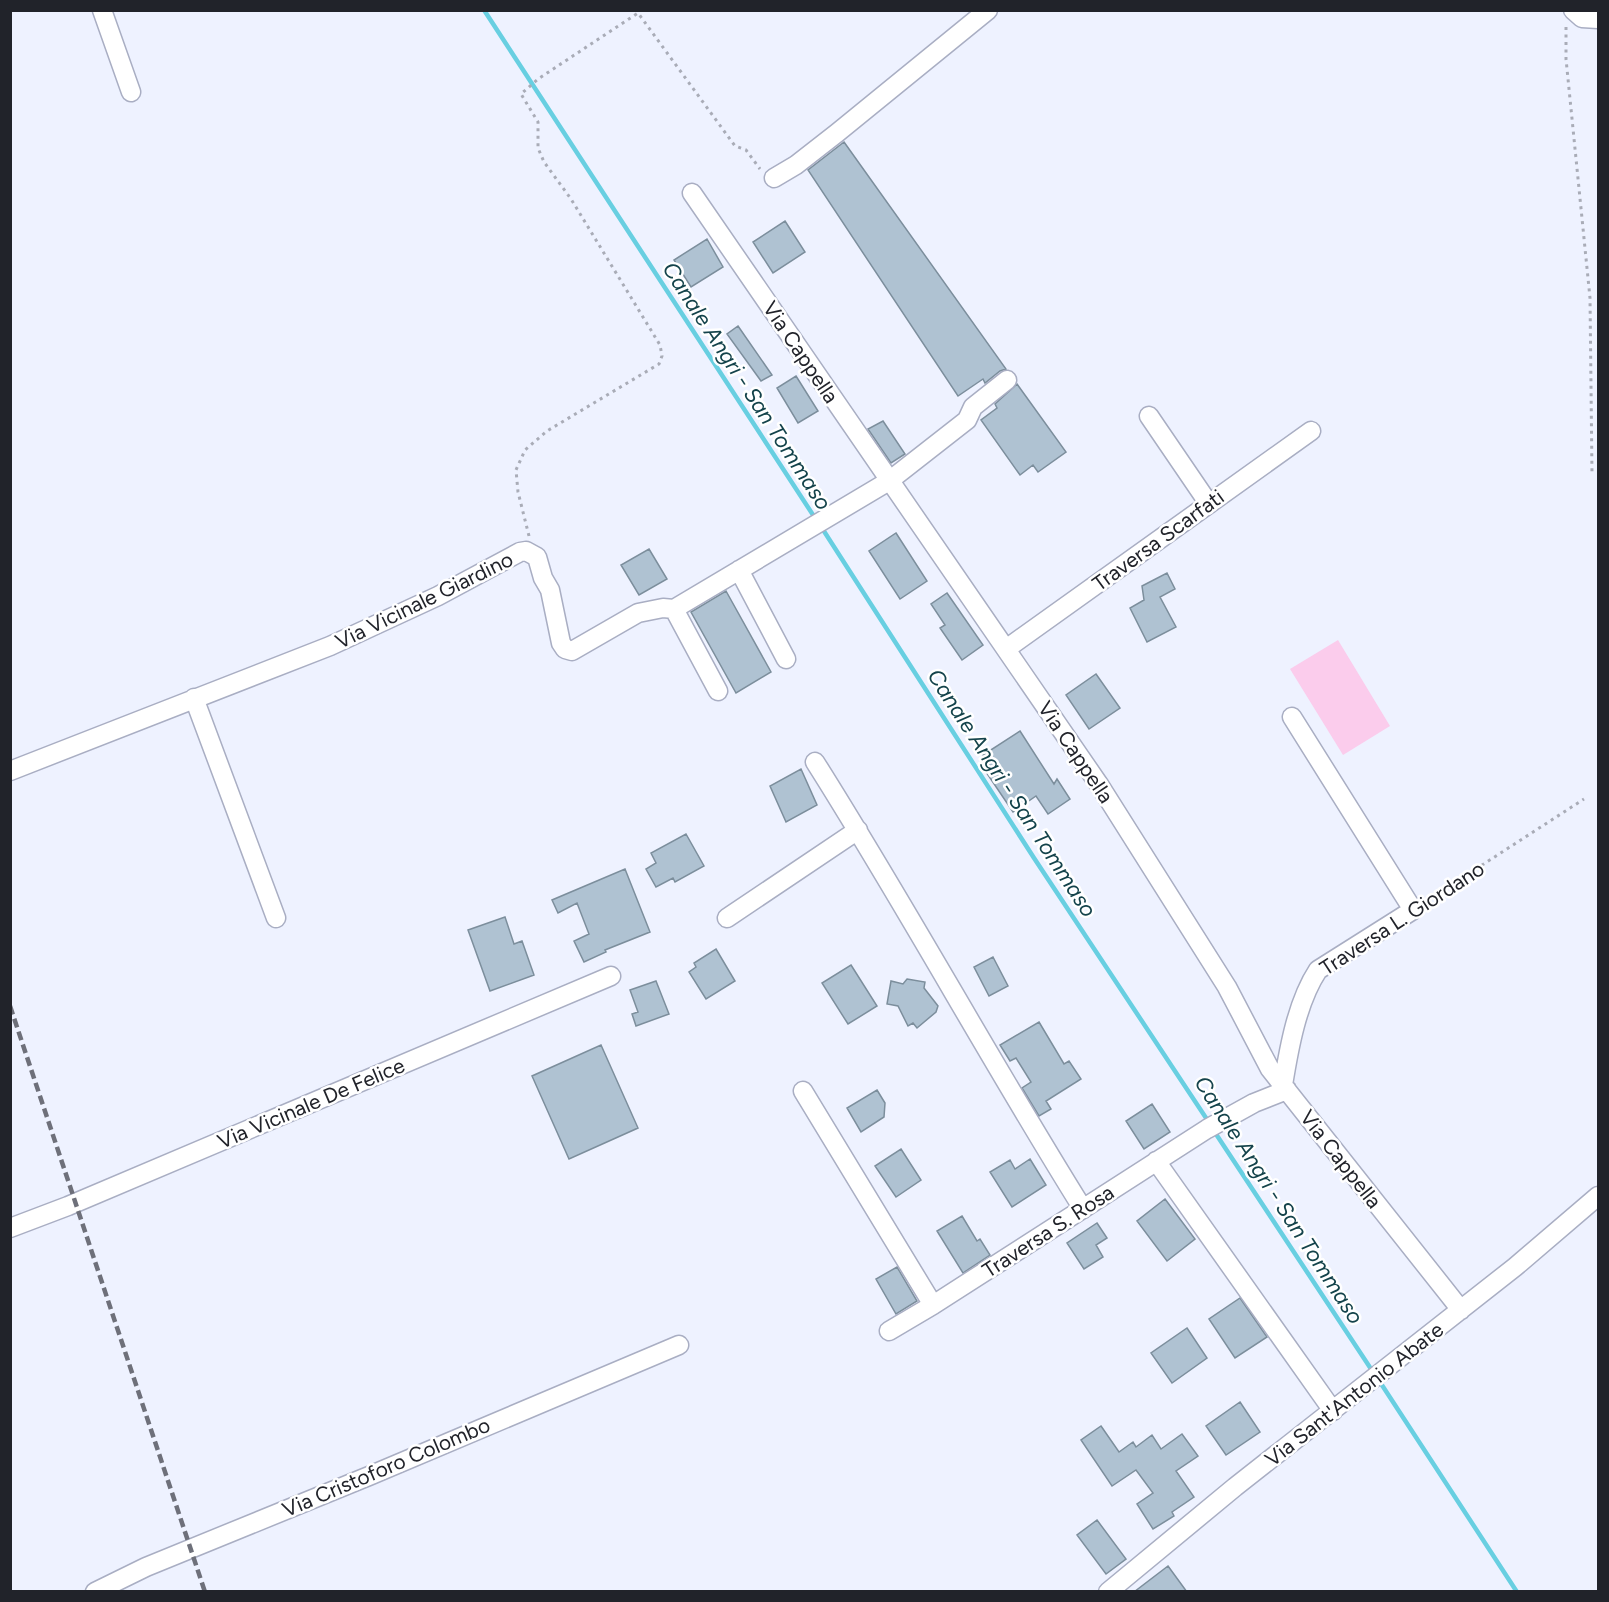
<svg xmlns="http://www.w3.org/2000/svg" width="1609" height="1602" font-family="Figtree,sans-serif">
	<rect width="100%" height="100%" fill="#eef2ff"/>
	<path fill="#fbccec" d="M1338,640L1390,726L1343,755L1290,669Z"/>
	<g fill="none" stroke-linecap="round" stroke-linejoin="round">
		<path stroke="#68cfe1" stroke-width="4.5" d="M484,10L815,518
			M820,525L1034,858L1210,1124
			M1214,1131L1373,1372
			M1378,1379L1517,1592"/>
	</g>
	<path fill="#afc2d2" stroke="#7c8e9c" stroke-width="1.5" d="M844,142L1006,369L1000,371L985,383L983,379L958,396L808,170Z
		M785,221L805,252L773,273L753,242Z
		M707,239L723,267L691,287L674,260Z
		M738,326L772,375L761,381L727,334Z
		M796,376L818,411L798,423L777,388Z
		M1017,384L1066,452L1038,472L1033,465L1020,475L981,420L997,408L995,404Z
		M883,421L905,454L891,463L868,429Z
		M896,533L927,581L900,599L869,551Z
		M649,549L667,579L639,595L621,565Z
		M1167,573L1175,589L1160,597L1176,627L1147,642L1130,608L1144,600L1142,586Z
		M726,591L771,672L736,693L691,612Z
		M947,593L983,645L962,660L940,628L945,625L931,604Z
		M1096,674L1120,708L1089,729L1066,695Z
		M1020,731L1054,784L1057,779L1070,799L1048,814L1036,796L1013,812L986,772L990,766L983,755Z
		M801,769L817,805L786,822L770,786Z
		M686,834L704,866L675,882L673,878L656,887L646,869L656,863L651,853Z
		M625,869L650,932L605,950L606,952L584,962L574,941L589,934L577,903L558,913L552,900Z
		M505,917L514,944L522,941L534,975L490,991L468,930Z
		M716,949L735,981L706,999L689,972L696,967L694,963Z
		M993,957L1008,986L989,996L974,967Z
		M851,965L877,1006L848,1024L822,983Z
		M907,979L925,982L924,988L938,1006L936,1012L917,1028L913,1023L908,1026L898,1006L887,1004L891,981L903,984Z
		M656,981L669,1014L636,1026L632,1014L638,1012L630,990Z
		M1039,1022L1064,1064L1069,1061L1081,1079L1046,1101L1051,1109L1039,1116L1022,1088L1031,1082L1016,1058L1010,1061L1000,1045Z
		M601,1045L638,1128L569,1159L532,1076Z
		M877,1090L885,1103L884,1117L861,1132L847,1108Z
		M1152,1104L1170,1132L1144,1149L1126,1121Z
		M901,1149L921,1180L896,1197L875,1166Z
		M1030,1159L1046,1185L1012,1207L990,1172L1010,1160L1015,1169Z
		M1165,1199L1195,1239L1167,1261L1137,1221Z
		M962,1216L977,1241L980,1239L990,1255L963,1273L937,1231Z
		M1097,1223L1107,1238L1096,1245L1103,1257L1084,1269L1067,1243Z
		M897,1267L917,1301L896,1314L876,1279Z
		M1240,1298L1267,1337L1235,1358L1209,1319Z
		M1187,1328L1207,1358L1172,1383L1151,1353Z
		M1240,1402L1260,1432L1226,1455L1206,1426Z
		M1101,1426L1119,1452L1133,1442L1136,1447L1152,1435L1161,1449L1182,1434L1198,1456L1176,1471L1194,1497L1172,1512L1174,1516L1153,1529L1137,1504L1153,1493L1136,1470L1112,1486L1081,1440Z
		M1097,1520L1126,1559L1106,1574L1077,1535Z
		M1168,1566L1187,1592H1134Z"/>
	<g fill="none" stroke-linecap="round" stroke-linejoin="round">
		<defs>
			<path id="minor" d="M102,10L131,92
				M1573,10L1582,18L1598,19
				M774,178L796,165L837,133L988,10
				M692,193L1100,786L1227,987L1270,1069L1461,1310
				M1149,416L1209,504
				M739,570L786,659
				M674,609L718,691
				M1006,649L1311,431
				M194,698L276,918
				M815,762C908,909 991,1062 1083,1209
				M10,771L330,646L438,596L520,552L526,551L537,557L543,578L550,590L561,643L565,649L572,651L638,613L663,608L674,609L889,481L967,420L973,407L1007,380
				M727,918L858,830
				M1283,1085C1289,1048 1297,1002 1318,970L1413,910L1292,717
				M803,1091L933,1305
				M1156,1161L1333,1411
				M10,1228L68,1206L611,976
				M889,1331L933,1305L1207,1129L1254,1103L1287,1090
				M95,1592L146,1567L369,1476L679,1345
				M1108,1592L1235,1487L1515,1267L1598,1196"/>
		</defs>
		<use href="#minor" stroke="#a9aec3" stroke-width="21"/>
		<path stroke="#a9acb7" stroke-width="3" stroke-dasharray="3 4.5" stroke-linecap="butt" d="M1566,27V59L1590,298L1592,474
			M529,536L518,492L516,470L525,450L547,431L659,364L662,356L660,345L571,199L544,162L538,148V122L521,94L538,79L638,13L735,146L746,150L760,169
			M1425,902L1584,799"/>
		<use href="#minor" stroke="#fff" stroke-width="18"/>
		<path stroke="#6e707a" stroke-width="4.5" stroke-dasharray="9 4.5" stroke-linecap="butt" d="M10,1006L205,1592"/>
	</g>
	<g text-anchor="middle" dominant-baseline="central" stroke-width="5" stroke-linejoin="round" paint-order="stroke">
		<g font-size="21" fill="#21232a" stroke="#fff">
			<text transform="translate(801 352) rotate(56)">Via Cappella</text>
			<text transform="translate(1158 540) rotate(-36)">Traversa Scarfati</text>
			<text transform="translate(424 600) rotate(-26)">Via Vicinale Giardino</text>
			<text transform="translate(1076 752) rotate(56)">Via Cappella</text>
			<text transform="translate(1402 918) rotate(-33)">Traversa L. Giordano</text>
			<text transform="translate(311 1103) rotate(-23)">Via Vicinale De Felice</text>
			<text transform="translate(1341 1159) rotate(52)">Via Cappella</text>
			<text transform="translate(1048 1231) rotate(-33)">Traversa S. Rosa</text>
			<text transform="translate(1354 1394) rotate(-38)">Via Sant'Antonio Abate</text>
			<text transform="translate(386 1467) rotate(-23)">Via Cristoforo Colombo</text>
		</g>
		<g font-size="22" font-style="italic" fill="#14434b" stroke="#fff">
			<text transform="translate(747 386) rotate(57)">Canale Angri - San Tommaso</text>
			<text transform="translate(1012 793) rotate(57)">Canale Angri - San Tommaso</text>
			<text transform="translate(1279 1200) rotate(57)">Canale Angri - San Tommaso</text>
		</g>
	</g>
	<rect width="1609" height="1602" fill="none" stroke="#21232a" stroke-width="24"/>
</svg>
